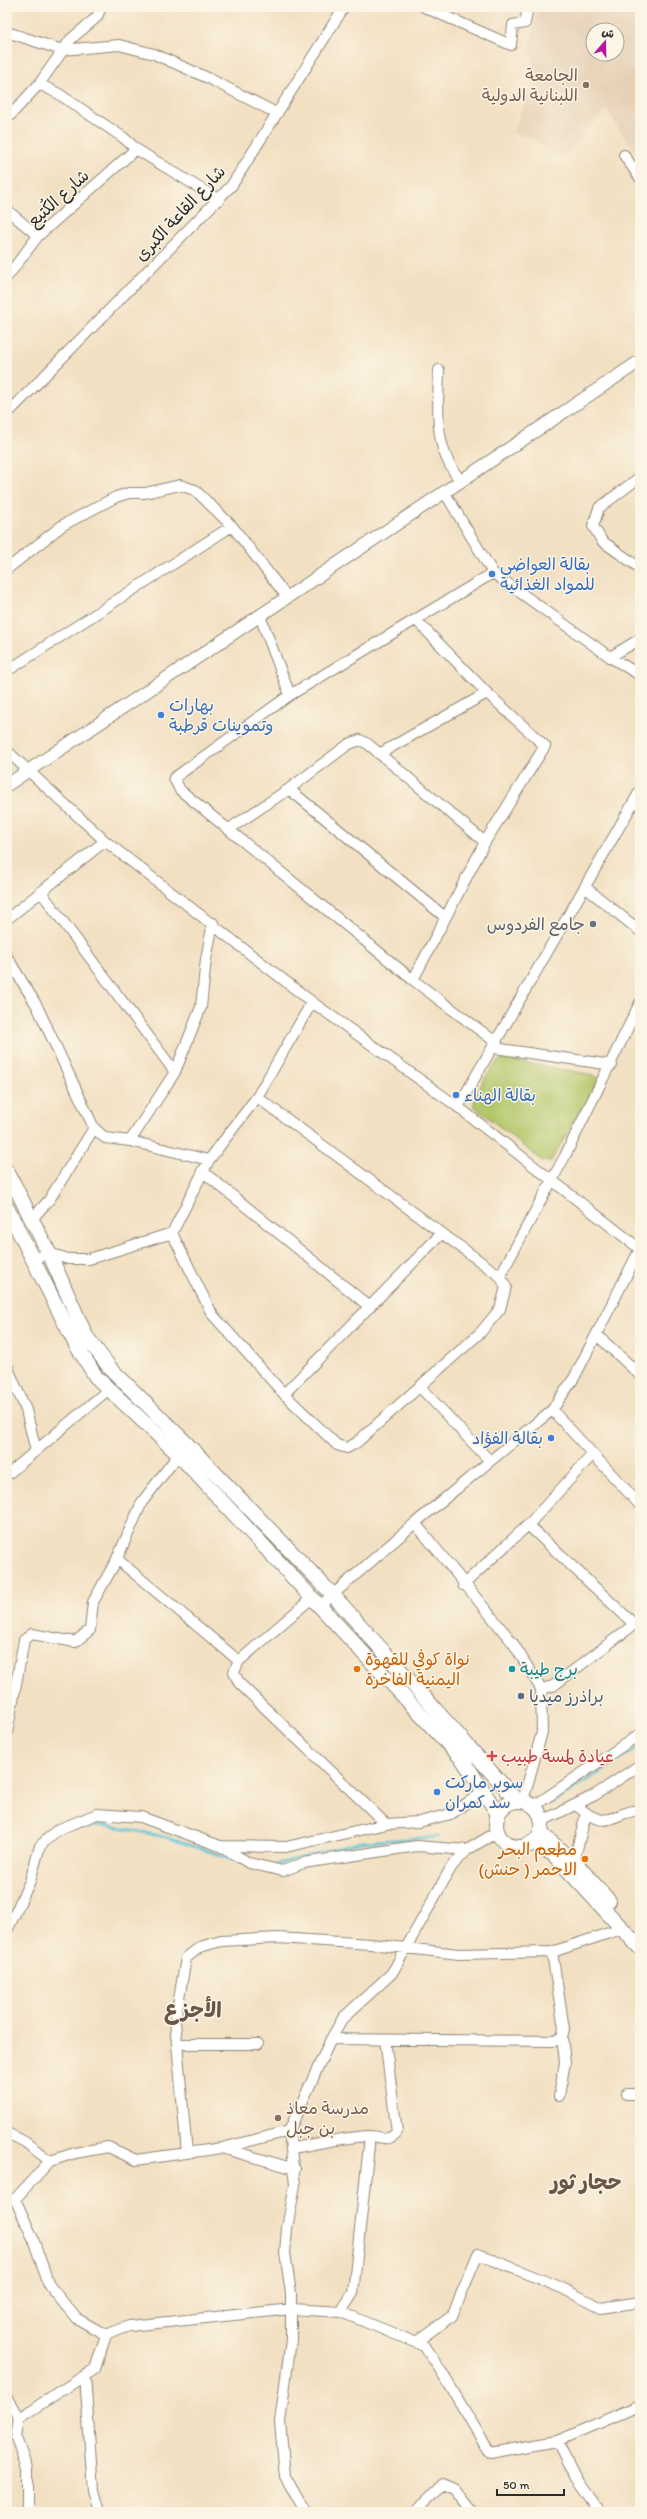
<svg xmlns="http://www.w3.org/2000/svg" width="647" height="2519" font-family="Itim,'Playpen Sans Arabic',sans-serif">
	<rect width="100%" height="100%" fill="#fcf5e5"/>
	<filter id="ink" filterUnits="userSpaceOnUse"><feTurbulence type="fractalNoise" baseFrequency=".025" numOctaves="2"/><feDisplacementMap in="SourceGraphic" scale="8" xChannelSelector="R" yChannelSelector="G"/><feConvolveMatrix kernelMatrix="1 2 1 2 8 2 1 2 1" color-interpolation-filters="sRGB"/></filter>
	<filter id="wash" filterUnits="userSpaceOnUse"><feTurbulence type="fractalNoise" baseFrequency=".012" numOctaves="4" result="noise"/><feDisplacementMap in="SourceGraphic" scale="16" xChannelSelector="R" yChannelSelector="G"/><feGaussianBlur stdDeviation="0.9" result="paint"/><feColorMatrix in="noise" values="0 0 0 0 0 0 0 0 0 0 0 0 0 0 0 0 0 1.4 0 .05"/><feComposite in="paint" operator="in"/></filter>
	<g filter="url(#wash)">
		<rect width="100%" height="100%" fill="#f2e0c2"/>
		<path fill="#e6d0b5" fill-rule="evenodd" d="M538,7H640V160L606,109L561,160L532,138L513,133L536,73L530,47ZM593,30H617V54H593Z"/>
		<path fill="#b3c76b" stroke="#6f794b" d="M503,1059L594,1075L599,1079L551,1161H542L474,1106C472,1097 493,1061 503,1059Z"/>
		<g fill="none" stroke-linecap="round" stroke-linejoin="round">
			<path stroke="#5ac3d6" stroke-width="2.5" d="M552,1803L640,1746
				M77,1827L108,1825L165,1837L239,1861
				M273,1865L361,1842L438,1837"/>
		</g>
	</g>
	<g filter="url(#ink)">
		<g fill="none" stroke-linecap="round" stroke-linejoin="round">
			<defs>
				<path id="minor" d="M424,7L511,45L513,25L525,23L528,7
					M7,32L62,50L119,45L154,54L208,78L276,113
					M39,84L59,94L124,138L136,149L219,200
					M7,119L39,84L71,39L97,17L101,7
					M624,155L640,178
					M7,210L38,236
					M7,277L38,236L136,149
					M439,370C438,410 433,449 461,481
					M7,414L232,185L344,7
					M640,477L599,508L593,526L602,541L640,568
					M445,493L493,573L610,657L640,675
					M7,569L63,525L116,497L129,493H145L180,485L195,490L232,526L287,597
					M493,573L290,695L174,778L180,790L413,980L497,1043
					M260,616L290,695
					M610,657L640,639
					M7,671L232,526
					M7,751L105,841L312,1002L458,1107L640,1249
					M379,754L487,693
					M289,789L445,917
					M229,829L289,789L349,744L360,740L368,744L485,842
					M585,887L640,931
					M41,892L175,1072
					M7,919L105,841
					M7,957L37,1006L94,1128L105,1138L130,1141L209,1160
					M413,980L485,842L545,746L487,693L416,620
					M494,1048L612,1065
					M458,1107L640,791
					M130,1141L175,1072L201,1007L206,959L213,923
					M202,1171L370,1307
					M31,1220L49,1200L94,1128
					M172,1233L209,1160L257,1097L312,1002
					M34,1259L49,1253L68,1259H89L172,1233L212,1314L284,1394L337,1445L347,1448L356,1443L480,1333L500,1309L506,1287L500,1276L257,1097
					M500,1276L565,1156L640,1003
					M597,1335L640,1375
					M7,1366L26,1410L36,1451
					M420,1387L489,1460
					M284,1394L442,1233
					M552,1410L640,1505
					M7,1475L109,1389
					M415,1523L513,1643L541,1689L542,1732L523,1801
					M528,1525L634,1624
					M117,1559L239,1661
					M463,1585L528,1525L593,1454
					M313,1597L239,1661L234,1672L239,1683L386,1824
					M321,1605L415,1523L552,1410L574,1378L640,1249
					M541,1689L553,1686L640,1620
					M7,1733L24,1640L32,1634L75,1642L90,1630L93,1602L116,1561L142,1502L182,1450
					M576,1805C608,1833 609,1813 640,1810
					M534,1806L640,1734
					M542,1821L595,1795L640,1765
					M220,1846L286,1847L386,1824L419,1822L451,1814L483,1792
					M574,1861L586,1814
					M7,1931L30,1881L40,1846L57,1830L97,1814L141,1817L220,1846L249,1863L283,1871L303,1863L417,1846L467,1850
					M331,2039L555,2041L562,2037L564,2029L552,1952L621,1929
					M179,2044H258
					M627,2094H640
					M559,2096L565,2062L562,2037
					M7,2133L25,2142L50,2161L75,2153L108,2147L136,2160L222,2148L289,2131
					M222,2148L295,2169
					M292,2148C317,2144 344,2137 369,2136C380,2136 389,2143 397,2132L385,2040
					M187,2153L175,2022L186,1958L200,1947L221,1941L278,1938L370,1944L459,1954L552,1952
					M50,2161L15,2199L32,2236L49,2285L76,2318L106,2335
					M341,2312L353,2293L370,2136
					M416,2342L452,2316L478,2254L562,2288L601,2308L640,2302
					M85,2375L93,2490L99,2512
					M7,2398L19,2418L95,2369L106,2335L129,2326L292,2309L341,2312L424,2346L441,2371L490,2453L557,2441L640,2405
					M19,2418L16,2438L27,2468V2512
					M557,2441L575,2477L600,2512
					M305,2512L285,2476L280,2422L291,2340V2293L285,2253L287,2228L295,2185L289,2131L331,2039L343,2018L392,1973L452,1866L467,1850L497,1832
					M415,2512L443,2484L455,2489L473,2512"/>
				<path id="tertiary" d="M7,785L640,361"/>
				<path id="secondary" d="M7,1171L49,1253L86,1336L110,1368L187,1444L333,1595L517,1801
					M7,1208L75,1343L96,1377L178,1454L463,1760L498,1814
					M496 1824a23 23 0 1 1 46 0a23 23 0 1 1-46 0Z
					M540,1833L574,1861L609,1901
					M531,1843L553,1854L640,1948"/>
			</defs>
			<use href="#minor" stroke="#8e8676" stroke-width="12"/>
			<use href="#tertiary" stroke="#8e8676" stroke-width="14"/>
			<use href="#secondary" stroke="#8e8676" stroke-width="16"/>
			<use href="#minor" stroke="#fff" stroke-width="10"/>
			<use href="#tertiary" stroke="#fff" stroke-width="12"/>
			<use href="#secondary" stroke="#fff" stroke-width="14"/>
		</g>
	</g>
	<g fill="#8d6e63" stroke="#fcf5e5" stroke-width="1.5">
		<circle cx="586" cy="85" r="4"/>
		<circle cx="278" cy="2118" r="4"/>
	</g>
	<g fill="#3f7fe0" stroke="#fcf5e5" stroke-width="1.5">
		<circle cx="492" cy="574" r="4"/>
		<circle cx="161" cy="715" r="4"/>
		<circle cx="456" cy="1095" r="4"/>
		<circle cx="551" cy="1438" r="4"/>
		<circle cx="437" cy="1792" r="4"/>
	</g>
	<circle fill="#6b7280" stroke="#fcf5e5" stroke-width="1.5" cx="593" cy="924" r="4"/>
	<g fill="#e8710a" stroke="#fcf5e5" stroke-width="1.5">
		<circle cx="357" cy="1669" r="4"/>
		<circle cx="585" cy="1859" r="4"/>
	</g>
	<circle fill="#0f9aa8" stroke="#fcf5e5" stroke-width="1.5" cx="512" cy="1669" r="4"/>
	<circle fill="#5c6f8a" stroke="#fcf5e5" stroke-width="1.5" cx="521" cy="1696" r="4"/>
	<path fill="#e0444e" stroke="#fcf5e5" stroke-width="1.5" d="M490 1750h4v4h4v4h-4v4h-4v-4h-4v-4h4z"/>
	<g text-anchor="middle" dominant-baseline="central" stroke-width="3" stroke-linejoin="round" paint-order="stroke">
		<g font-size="17" fill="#785e54" stroke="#fcf5e5" text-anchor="end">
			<text x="578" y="75">الجامعة<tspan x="578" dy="20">اللبنانية الدولية</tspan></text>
			<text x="286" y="2108" text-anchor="start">مدرسة معاذ<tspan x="286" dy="20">بن جبل</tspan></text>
		</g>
		<g font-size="17" fill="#2b2b2b" stroke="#fcf5e5">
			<text transform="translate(58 198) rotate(-42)">شارع الكُتيع</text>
			<text transform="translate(180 213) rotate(-47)">شارع القاعة الكبرى</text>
		</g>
		<g font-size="17" fill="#366cbe" stroke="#fcf5e5" text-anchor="start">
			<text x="500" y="564">بقالة العواضي<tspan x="500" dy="20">للمواد الغذائية</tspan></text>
			<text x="169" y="705">بهارات<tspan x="169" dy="20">وتموينات قرطبة</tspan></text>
			<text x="464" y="1095">بقالة الهناء</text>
			<text x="543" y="1438" text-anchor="end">بقالة الفؤاد</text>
			<text x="445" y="1782">سوبر ماركت<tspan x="445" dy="20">سد كمران</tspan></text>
		</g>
		<g font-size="17" fill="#5b616d" stroke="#fcf5e5" text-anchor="end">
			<text x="585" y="924">جامع الفردوس</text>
		</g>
		<g font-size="17" fill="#c56008" stroke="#fcf5e5" text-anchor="start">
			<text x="365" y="1659">نواة كوفي للقهوة<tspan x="365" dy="20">اليمنية الفاخرة</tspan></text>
			<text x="577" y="1849" text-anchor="end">مطعم البحر<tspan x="577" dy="20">الاحمر ( حنش)</tspan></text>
		</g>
		<g font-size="17" fill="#0d838f" stroke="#fcf5e5" text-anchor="start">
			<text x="520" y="1669">برج طيبة</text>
		</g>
		<g font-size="17" fill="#4e5e75" stroke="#fcf5e5" text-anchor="start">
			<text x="529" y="1696">براذرز ميديا</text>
		</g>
		<g font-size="17" fill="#be3a42" stroke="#fcf5e5" text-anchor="start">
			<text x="501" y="1756">عيادة لمسة طبيب</text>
		</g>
		<g font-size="21" font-weight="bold" fill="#6a564a" stroke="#fcf5e5">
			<text x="193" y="2009">الأجزع</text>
			<text x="586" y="2181">حجار ثور</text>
		</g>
	</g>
	<rect width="647" height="2519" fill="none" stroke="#fcf5e5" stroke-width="24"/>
	<g transform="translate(605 42) rotate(20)"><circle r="19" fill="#fcf5e5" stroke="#a8a49b"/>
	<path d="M0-3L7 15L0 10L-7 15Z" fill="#b5179e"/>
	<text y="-6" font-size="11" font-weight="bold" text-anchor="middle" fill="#2b2b2b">ش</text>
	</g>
	<path d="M497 2489v6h67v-6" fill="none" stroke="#2b2b2b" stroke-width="2"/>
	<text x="503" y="2489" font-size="12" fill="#2b2b2b" stroke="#fcf5e5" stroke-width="3" paint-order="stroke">50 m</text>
</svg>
